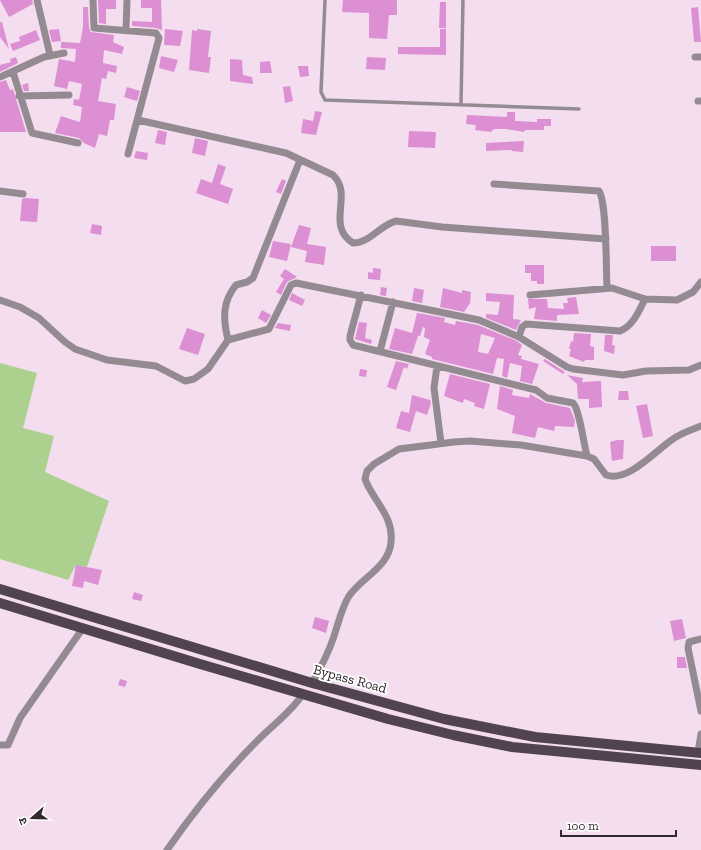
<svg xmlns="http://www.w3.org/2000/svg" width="701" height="850" font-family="'Zilla Slab','Noto Sans Devanagari',serif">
	<rect width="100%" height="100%" fill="#f3ddef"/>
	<path fill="#acd18e" d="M0,363L37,373L23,428L54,436L45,472L109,501L87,567L76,565L68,580L0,559Z"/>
	<path fill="#dc8fd2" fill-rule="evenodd" d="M0,0H32L33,4L9,17Z
		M98,0H116V9H106V24L99,23Z
		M141,0H161L162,30L156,28L132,26V21L152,22V8H141Z
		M343,0H397V15H389L387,39L369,38V13L342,12Z
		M440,2H446V28H439Z
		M83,7H88L89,28L91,32L114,35L113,42L124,47L122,54L104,50L103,63L117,66L116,73L108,71L106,79L102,78L98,101L116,104L114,120H110L107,136L99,134L95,148L84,143L79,138L55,133L61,116L80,122L82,107L73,105L74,99L79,100L82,84L69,81L67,89L54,86L59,59L75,62L76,49L61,48V42L80,43L83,27Z
		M698,7L701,42H694L691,8Z
		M0,22H2L9,49L0,37Z
		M59,29L61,41L52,42L49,30Z
		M165,29L183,31L180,46L164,45Z
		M197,29L211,31L208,57H211L209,73L189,70L192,30L197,31Z
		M440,29H446V55L398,54V47H440Z
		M36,30L40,40L13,51L10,44L20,41L19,37Z
		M161,56L178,60L174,72L159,68Z
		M16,57L18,63L0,72V65L11,62L10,59Z
		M367,57L386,58L385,70L366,69Z
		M230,59L242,60L243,75L252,77L253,84L230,81Z
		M270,61L272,73H260V62Z
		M298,66H308L309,76L300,77Z
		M6,80L10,90L13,89L26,132H0V82Z
		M28,83L29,91H24L22,85Z
		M290,86L293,101L285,103L283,87Z
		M127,87L140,91L137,101L124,97Z
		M315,111L322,112L316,135L301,133L303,119L313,121Z
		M507,112H515V121L537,122V119H551V126H544V130H525L524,132L506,129H494L491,132L475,130L476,125L466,124L467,115L507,117Z
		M158,130L167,132L165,145L155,143Z
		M409,131L436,132L435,148L408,147Z
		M195,138L208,141L205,156L192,153Z
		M524,141L523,152L512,151V150L486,151V143Z
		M136,151L148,153L147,160L134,158Z
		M218,164L226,167L220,184L233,189L228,204L196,193L201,179L212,183Z
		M282,179L286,181L281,194L276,192Z
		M26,198L39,199L37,222L20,221L22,199Z
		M92,224L102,226L101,235L90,233Z
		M299,225L311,228L307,244L326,247L324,265L305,262L307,251L291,247Z
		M273,241L291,244L287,261L269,257Z
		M651,246H676V261H651Z
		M525,265H544V284H537V281H531V273H525Z
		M373,268L381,269L380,280L368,279V272L373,273Z
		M285,269L297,277L287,282L281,295L276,292L284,279L280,276Z
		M381,287L387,288L386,296L380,295Z
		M414,288L424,290L422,303L412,301Z
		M443,288L462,293V290L471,292L470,303L464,312L440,307Z
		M292,293L305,300L302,306L289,300Z
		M486,293L514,295L513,319L521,320L516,330L486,318V314L498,315L500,302L486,301Z
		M576,297L579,314L557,315V321L534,319L536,307L529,309L528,299H547L548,308L564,309L563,303H568L567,298Z
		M262,310L271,315L266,323L258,318Z
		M417,313L445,318L444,322L455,325L456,321L478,325L517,341L522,345L518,355L522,356L521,359L539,364L532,384L520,381L522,366L510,363L507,378L502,376L504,359L497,358L493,374L432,359V357L425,354L430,340L424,337L425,328L423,327L420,336H418L412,354L389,349L395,328L412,333ZM481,334L495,338L488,354L478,352Z
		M359,322L367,323L365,338L372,340L371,344L355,339Z
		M278,323L291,325L290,331L275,328Z
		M187,328L205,334L198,355L179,349Z
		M574,333L591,334L590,346L594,347V360H585L584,362L569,356L571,349H569L571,341L573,342Z
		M605,335H613L612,345L615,346L614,354L604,351Z
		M545,359L565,372L563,374L543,361Z
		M396,361L409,364L407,369L404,367L396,390L387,387Z
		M360,369L367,370L366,377L359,376Z
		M450,374L490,384L484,409L474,406L475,403L464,399L463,403L444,396Z
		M567,375L583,378L582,382L601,381L602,407L589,408V399H578L577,384Z
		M500,386L513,390L512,395L529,398L530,394L546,403L570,408L575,421L574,427L555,426L554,431L538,427L535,438L512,433L515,416L497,409Z
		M619,391H628L629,400H618Z
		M412,395L430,400L431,403L427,415L416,411L410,432L396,428L401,411L409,413Z
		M647,404L653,436L643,438L636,406Z
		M617,440H624L623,459L612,461L610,442Z
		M76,565L102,570L98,585L84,581L83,588L72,586Z
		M134,592L143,595L141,601L132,599Z
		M315,617L329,621L326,633L312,628Z
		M682,619L686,638L674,641L670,621Z
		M677,657H685L687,668H677Z
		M120,679L127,681L125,687L118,685Z"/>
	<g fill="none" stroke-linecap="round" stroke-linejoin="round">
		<path stroke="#948b92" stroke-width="3.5" d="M325,0L321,92L325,100L579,109
			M461,104L463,0"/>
		<path stroke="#948b92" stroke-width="7" d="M37,0L50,55
			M93,0L94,28L156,33L159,38L128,154
			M126,30L127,0
			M695,57H701
			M13,72L32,133L78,143
			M0,77L44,57L64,53
			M19,96L69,95
			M698,101H701
			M138,120L286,153L333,175C354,195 325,225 353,243C370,243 380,225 396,221L442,227L606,239
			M494,184L599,191C607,203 606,270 607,288
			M0,191L23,194
			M361,295L350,336V340L353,345L536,390L547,398L573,403C579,408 584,445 587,456
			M530,295L612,288L645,299L677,300L693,292L701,282
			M0,300L20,307L39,318L65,342L75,349L107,360L156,366L185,381L194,379L208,369L228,340L269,329L291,285L296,283L479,320L519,337L567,367L573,369L623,375L646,371L689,370L701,365
			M519,337L522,327L526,324L620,331C633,326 639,311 645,299
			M228,340C223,319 222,302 236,285L247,282L253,278L300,160
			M380,351L393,302
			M437,366L434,388L441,443
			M701,639L689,642L688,648L701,711
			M312,683C320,669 328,654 333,639C338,625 341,609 349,596C362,577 389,567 391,542C394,516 373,501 365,479L367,471L374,464L399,449L454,442L470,441L521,445L587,456L594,459L606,475C628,483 656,450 673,439C681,433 691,430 701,426
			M0,745H8L20,718L83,628
			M698,752L701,734
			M167,850C194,811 225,773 258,740C274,724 291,712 303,694"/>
		<path stroke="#524350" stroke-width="10" d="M0,589L312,683L444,719L535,737L701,753
			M0,603L200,664L388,719L453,735L512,747L701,765"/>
	</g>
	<g text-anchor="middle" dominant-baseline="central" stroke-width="4" stroke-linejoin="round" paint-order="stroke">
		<g font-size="14" fill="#31282f" stroke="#fff">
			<text transform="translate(350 679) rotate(15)">Bypass Road</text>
		</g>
	</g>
	<g transform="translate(32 818) rotate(250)" stroke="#ffffff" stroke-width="3" paint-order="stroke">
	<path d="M0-3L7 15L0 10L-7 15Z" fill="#31282f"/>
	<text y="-6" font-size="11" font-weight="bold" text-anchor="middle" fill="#31282f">उ</text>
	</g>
	<path d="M561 830v6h115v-6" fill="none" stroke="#31282f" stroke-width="2"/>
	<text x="567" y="830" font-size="12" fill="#31282f" stroke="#ffffff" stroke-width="3" paint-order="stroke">100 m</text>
</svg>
